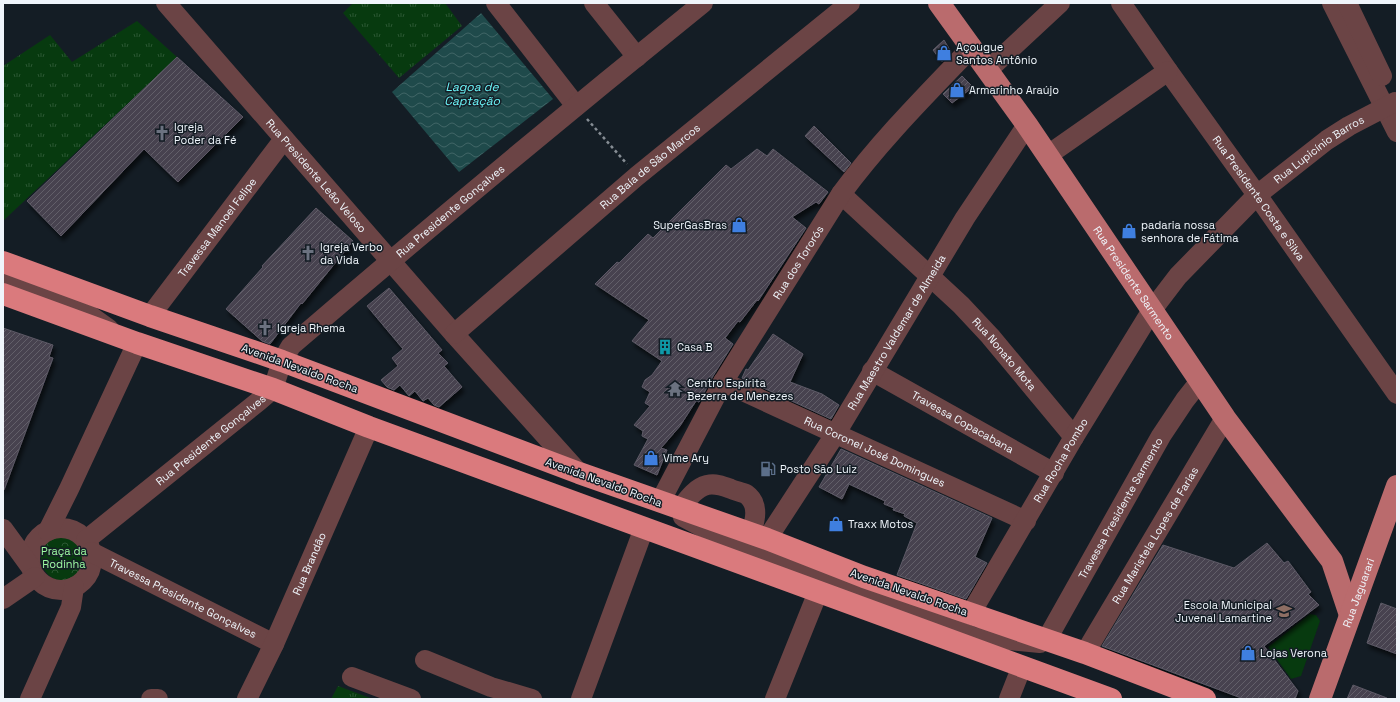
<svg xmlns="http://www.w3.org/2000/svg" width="1400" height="702" font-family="'Space Grotesk',sans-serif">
	<defs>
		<pattern id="grass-tufts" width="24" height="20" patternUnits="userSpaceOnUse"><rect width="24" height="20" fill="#073a0f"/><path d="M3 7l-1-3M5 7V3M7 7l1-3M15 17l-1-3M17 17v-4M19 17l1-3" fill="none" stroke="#2b5733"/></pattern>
		<pattern id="park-crowns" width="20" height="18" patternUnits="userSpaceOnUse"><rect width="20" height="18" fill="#073a0f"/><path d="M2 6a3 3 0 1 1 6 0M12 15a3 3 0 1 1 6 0" fill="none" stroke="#2b5733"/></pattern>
		<pattern id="water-waves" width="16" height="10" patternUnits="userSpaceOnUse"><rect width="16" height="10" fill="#1f4a4b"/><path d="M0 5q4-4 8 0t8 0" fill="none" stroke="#406566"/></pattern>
		<pattern id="building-hatch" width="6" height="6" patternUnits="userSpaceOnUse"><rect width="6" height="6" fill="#47434f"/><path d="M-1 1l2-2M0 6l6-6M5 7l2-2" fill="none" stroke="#625f69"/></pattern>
		<filter id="shadow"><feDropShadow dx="2.5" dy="4.5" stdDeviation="2" flood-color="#0009"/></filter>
	</defs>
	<rect width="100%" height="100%" fill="#141d25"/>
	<path fill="url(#grass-tufts)" d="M353,3H445L462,26L399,78L343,13Z
		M137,21L177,57L3,221V66L50,35L72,62Z
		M338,686L373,699H331Z"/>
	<path fill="url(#park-crowns)" d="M41 558a23 23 0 1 1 46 0a23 23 0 1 1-46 0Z"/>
	<path fill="#073a0f" d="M1310,614L1316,615L1320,621L1301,676L1291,679L1268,647Z"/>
	<path fill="url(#water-waves)" d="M481,13L553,99L459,172L392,92Z"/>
	<path fill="url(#building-hatch)" stroke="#5d5966" filter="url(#shadow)" d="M944,40L951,52L942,62L933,50Z
		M177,57L243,117L178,182L144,149L61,236L27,201Z
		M962,76L973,87L952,103L943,94Z
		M814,126L851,163L844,172L805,136Z
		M757,149L767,156L773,149L828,192L819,204L816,202L792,217L806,228L758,301L757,300L740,322L738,321L725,338L733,344L713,376L699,402L696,401L680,426L661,448L667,450L657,475L634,465L648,439L642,436L643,431L634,425L650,406L645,403L650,392L642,387L645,380L652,375L662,361L632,341L649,320L595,284L617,262L619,263L648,234L653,238L726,165L731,169Z
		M316,208L353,241L302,304L301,303L270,344L262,341L226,309L263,267L262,266Z
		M389,288L442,350L438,353L448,363L444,366L462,387L439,407L434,405L428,398L423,401L415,391L409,396L400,385L394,390L387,387L381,380L398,366L392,358L403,349L367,306Z
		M3,328L53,345L49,357L53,358L4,490L3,489Z
		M773,334L803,354L790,382L822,394L839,405L831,419L742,378L746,369L748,370Z
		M841,449L992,518L975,557L987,563L966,599L897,575L917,523L904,516L905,514L893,510L894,508L884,504L885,501L849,484L842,499L819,487Z
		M1267,543L1284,563L1288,561L1311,592L1308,594L1319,605L1264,646L1298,691L1295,699H1244L1102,646L1163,545L1234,568Z
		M1381,603L1397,609V654L1367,643Z
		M1353,685L1387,698V699H1347Z"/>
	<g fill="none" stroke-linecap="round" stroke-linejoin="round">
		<path stroke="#868d94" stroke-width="2.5" stroke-dasharray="3 3" stroke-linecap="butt" d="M587,119L627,164"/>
		<g stroke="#6b4445" stroke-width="20">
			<path id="s1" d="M166,3L454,334L579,473"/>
			<path d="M496,3L576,106"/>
			<path d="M594,3L637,57"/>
			<path id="s2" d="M1121,3L1168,71L1257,195L1397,394"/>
			<path d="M1332,3L1397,132"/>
			<path d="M1347,3L1382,76"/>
			<path d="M988,70L1060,3"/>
			<path d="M1048,155L1168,71"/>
			<path id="s3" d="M841,194L961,305L990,336L1074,437"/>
			<path d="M3,280L77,306L109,329"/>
			<path id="s4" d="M150,316L284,139"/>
			<path id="s5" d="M454,334L637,176L850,3"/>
			<path id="s6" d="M872,371L1054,473"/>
			<path id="s7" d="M723,382L1026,521"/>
			<path id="s8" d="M660,502L723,382L841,194C880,141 926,95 972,47"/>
			<path d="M680,509C687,500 695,488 707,485C716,483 723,486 731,489C736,491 742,492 746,494C760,504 755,521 751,534"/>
			<path d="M683,517L730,542L860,590L885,601L971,636L996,649"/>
			<circle cx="61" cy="559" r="31"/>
			<path d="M3,529L30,566"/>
			<path d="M48,531L69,489L137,343"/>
			<path id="s9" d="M767,539L836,433L965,218L1027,125"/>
			<path id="s10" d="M86,540L259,401L273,389L282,361L291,346C426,230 564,115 703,3"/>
			<path id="s11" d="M91,552L274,644"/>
			<path d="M3,599L35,577"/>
			<path id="s12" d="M971,613L1074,437L1152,310L1178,276L1257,195L1327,140L1349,126L1395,102"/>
			<path d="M979,637L1040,643"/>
			<path id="s13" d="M1047,639L1161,436L1185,400L1200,381"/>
			<path id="s14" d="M1085,653L1225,418"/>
			<path d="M425,660L491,687L532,699"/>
			<path d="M352,677L411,699"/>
			<path d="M30,699L71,607L74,587"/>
			<path d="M151,699H158"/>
			<path id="s15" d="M247,699L274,644L369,427"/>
			<path d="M581,699L644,528"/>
			<path d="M775,699L818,592"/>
			<path d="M1009,699L1022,666"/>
		</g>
		<g stroke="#ba6b6d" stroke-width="22">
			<path id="s16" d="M939,3L1027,125L1225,418L1332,561L1350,615"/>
			<path id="s17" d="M1320,699L1397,486"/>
		</g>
		<path stroke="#da7a7d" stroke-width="22" d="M3,262L150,316L282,361L579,473L767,539L864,577L1085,653L1205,699
			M3,294L137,343L273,389L369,427L1111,699"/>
	</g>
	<defs>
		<symbol id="shop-bare" viewBox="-9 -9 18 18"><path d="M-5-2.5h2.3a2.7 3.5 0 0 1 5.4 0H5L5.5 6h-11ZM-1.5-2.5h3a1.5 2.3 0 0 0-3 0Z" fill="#3f7fe0" stroke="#141d25" stroke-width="2.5" paint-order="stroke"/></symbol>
		<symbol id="church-bare" viewBox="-9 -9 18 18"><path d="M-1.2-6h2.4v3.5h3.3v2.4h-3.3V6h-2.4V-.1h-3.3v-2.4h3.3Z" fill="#6b7280" stroke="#141d25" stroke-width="2.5" paint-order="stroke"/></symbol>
		<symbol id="building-bare" viewBox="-9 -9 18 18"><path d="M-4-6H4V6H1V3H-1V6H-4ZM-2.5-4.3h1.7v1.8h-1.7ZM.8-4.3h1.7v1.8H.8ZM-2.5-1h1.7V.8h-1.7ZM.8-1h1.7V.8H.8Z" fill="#0f9aa8" stroke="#141d25" stroke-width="2.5" paint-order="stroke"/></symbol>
		<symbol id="temple-bare" viewBox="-9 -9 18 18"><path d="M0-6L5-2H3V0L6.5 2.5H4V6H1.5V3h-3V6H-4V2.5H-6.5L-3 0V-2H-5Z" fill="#6b7280" stroke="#141d25" stroke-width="2.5" paint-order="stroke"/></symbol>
		<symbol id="fuel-bare" viewBox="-9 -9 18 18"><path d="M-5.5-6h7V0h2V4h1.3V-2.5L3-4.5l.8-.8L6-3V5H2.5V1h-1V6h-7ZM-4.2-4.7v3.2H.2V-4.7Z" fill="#5c6f8a" stroke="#141d25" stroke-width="2.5" paint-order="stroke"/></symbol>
		<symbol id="school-bare" viewBox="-9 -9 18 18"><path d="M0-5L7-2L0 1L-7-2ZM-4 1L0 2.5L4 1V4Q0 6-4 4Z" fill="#8d6e63" stroke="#141d25" stroke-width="2.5" paint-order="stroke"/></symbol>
	</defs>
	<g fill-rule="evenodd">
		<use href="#shop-bare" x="933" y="42" width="22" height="22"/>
		<use href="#shop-bare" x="946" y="79" width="22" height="22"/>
		<use href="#church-bare" x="151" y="122" width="22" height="22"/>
		<use href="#shop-bare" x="728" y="214" width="22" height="22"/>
		<use href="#shop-bare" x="1118" y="220" width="22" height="22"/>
		<use href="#church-bare" x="297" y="242" width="22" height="22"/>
		<use href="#church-bare" x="254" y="317" width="22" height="22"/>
		<use href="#building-bare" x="654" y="336" width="22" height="22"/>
		<use href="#temple-bare" x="664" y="378" width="22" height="22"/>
		<use href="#shop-bare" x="640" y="447" width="22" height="22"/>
		<use href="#fuel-bare" x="757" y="458" width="22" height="22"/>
		<use href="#shop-bare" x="825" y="513" width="22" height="22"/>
		<use href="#school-bare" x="1273" y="600" width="22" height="22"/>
		<use href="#shop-bare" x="1237" y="642" width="22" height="22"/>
	</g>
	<g text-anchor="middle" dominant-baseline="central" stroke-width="3" stroke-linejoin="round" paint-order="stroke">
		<g font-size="11" fill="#eff5fb" stroke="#141d25" text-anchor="start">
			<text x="956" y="47">Açougue<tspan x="956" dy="13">Santos Antônio</tspan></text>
			<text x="969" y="90">Armarinho Araújo</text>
			<text x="174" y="127">Igreja<tspan x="174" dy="13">Poder da Fé</tspan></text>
			<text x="727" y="225" text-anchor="end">SuperGasBras</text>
			<text x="1141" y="225">padaria nossa<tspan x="1141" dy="13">senhora de Fátima</tspan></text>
			<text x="320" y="247">Igreja Verbo<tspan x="320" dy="13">da Vida</tspan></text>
			<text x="277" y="328">Igreja Rhema</text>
			<text x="677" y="347">Casa B</text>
			<text x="687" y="383">Centro Espírita<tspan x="687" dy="13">Bezerra de Menezes</tspan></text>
			<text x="663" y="458">Vime Ary</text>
			<text x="780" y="469">Posto São Luiz</text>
			<text x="848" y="524">Traxx Motos</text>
			<text x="1272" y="605" text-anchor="end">Escola Municipal<tspan x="1272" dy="13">Juvenal Lamartine</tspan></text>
			<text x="1260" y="653">Lojas Verona</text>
		</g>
		<g font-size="11" fill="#eff5fb" stroke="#141d25">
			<text stroke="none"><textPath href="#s12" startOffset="586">Rua Lupicínio Barros</textPath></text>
			<text stroke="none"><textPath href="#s5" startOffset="258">Rua Baía de São Marcos</textPath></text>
			<text stroke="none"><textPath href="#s1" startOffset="229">Rua Presidente Leão Veloso</textPath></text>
			<text stroke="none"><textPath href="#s2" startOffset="239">Rua Presidente Costa e Silva</textPath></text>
			<text stroke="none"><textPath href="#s10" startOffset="496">Rua Presidente Gonçalves</textPath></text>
			<text stroke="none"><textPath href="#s4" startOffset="111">Travessa Manoel Felipe</textPath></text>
			<text stroke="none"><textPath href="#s8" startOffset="277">Rua dos Tororós</textPath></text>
			<text stroke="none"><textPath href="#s16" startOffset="341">Rua Presidente Sarmento</textPath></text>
			<text stroke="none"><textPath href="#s9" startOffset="244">Rua Maestro Valdemar de Almeida</textPath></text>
			<text stroke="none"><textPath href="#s3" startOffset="229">Rua Nonato Mota</textPath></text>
			<text transform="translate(300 368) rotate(20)">Avenida Nevaldo Rocha</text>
			<text stroke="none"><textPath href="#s6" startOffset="104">Travessa Copacabana</textPath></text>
			<text stroke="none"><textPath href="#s10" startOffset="160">Rua Presidente Gonçalves</textPath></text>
			<text stroke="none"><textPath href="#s7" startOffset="167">Rua Coronel José Domingues</textPath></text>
			<text stroke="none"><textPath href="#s12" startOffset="177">Rua Rocha Pombo</textPath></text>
			<text transform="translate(604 482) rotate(20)">Avenida Nevaldo Rocha</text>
			<text stroke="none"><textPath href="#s13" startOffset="150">Travessa Presidente Sarmento</textPath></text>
			<text stroke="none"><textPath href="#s14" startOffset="137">Rua Maristela Lopes de Farias</textPath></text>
			<text stroke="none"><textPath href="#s15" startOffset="149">Rua Brandâo</textPath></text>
			<text transform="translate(909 592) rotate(19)">Avenida Nevaldo Rocha</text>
			<text stroke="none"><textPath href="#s17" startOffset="113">Rua Jaguarari</textPath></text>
			<text stroke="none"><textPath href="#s11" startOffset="103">Travessa Presidente Gonçalves</textPath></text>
		</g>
		<g font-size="11" fill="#9dfaa1" stroke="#141d25">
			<text x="64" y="551">Praça da<tspan x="64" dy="13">Rodinha</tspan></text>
		</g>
		<g font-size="12" font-style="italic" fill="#6cf6f9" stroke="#141d25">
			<text x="472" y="87">Lagoa de<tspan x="472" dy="14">Captação</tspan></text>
		</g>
	</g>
	<rect width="1400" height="702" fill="none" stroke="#eff5fb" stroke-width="8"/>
</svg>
